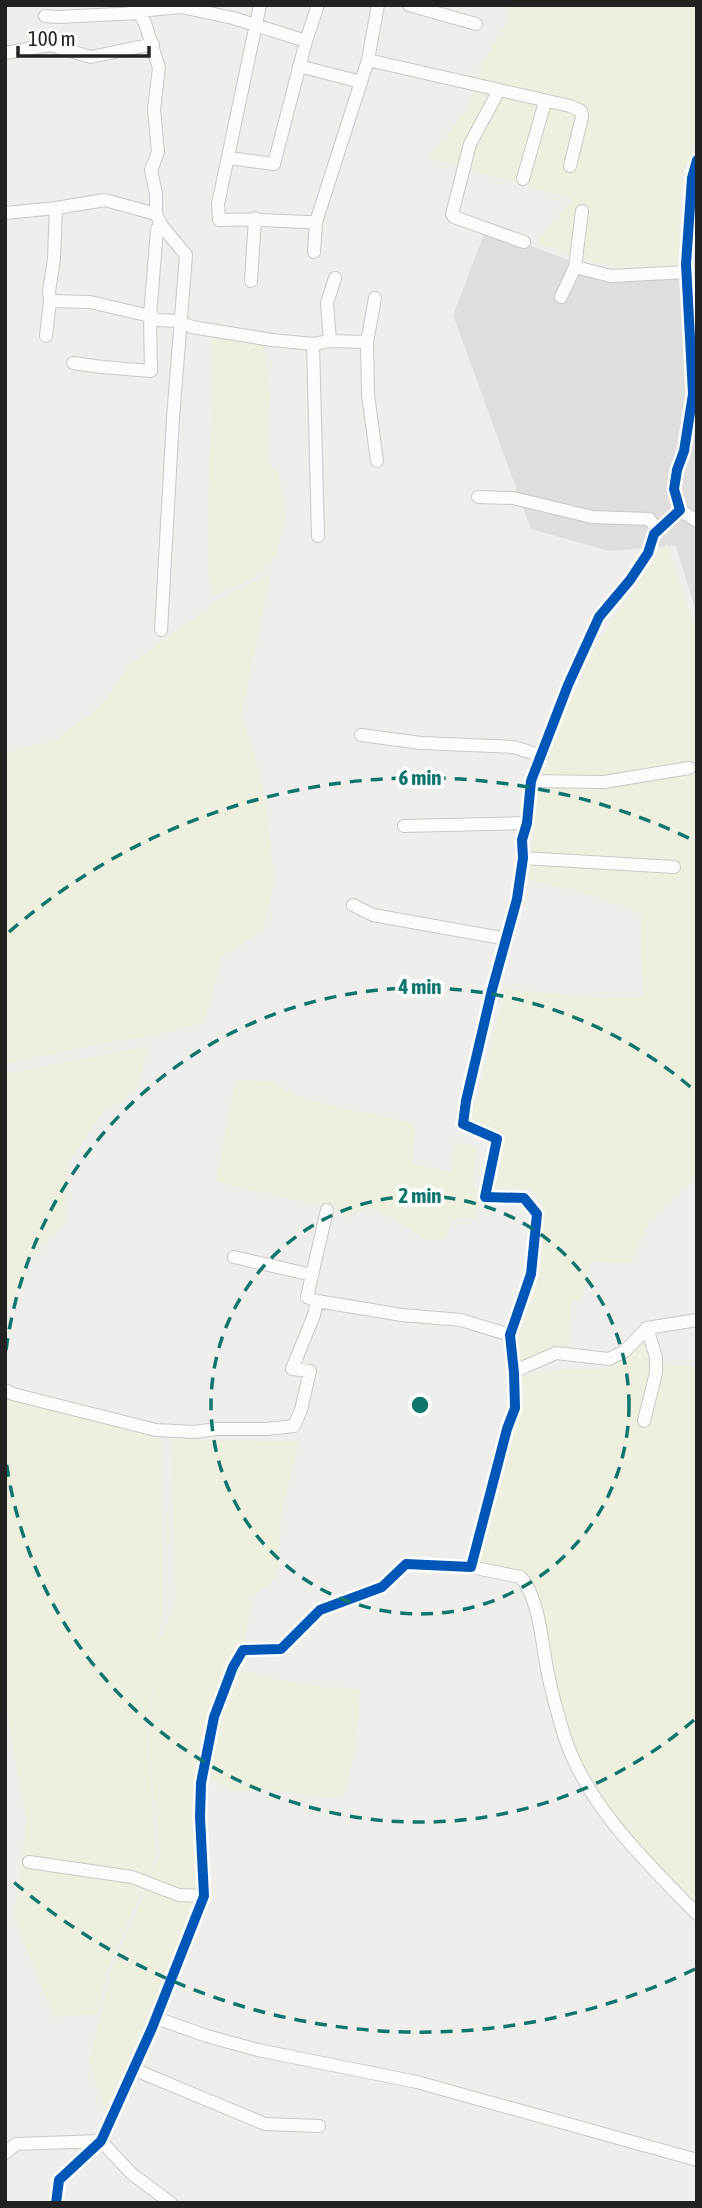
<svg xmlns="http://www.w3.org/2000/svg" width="702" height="2208" font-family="'Asap Condensed',sans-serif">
	<rect width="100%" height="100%" fill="#f0eeeb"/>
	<path fill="#dfdedc" d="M690,221H697V615L676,546L609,551L531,529L453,315L486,229L605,274L687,276Z"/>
	<path fill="#efefdf" d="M509,5H697V136L682,177L677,267H615L571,255L537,242L573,199L429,158L470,105L477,74L507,21Z
		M212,336L264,344L270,399L267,425L268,460L278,474L286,515L276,553L270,562L255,578L213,596L208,576V502L213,392Z
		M667,544L697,634V686L695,687L697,691V1176L649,1223L631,1263L591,1261L583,1296L571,1304L568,1359L553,1355L511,1367L506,1337L540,1273L544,1215L533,1189L492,1192L500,1153L498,1139L493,1127L470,1123L506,989L601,998L643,997L641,913L578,891L529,880L533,785L595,647L637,584L648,563Z
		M270,575L241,716L260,776L267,814L274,880L263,931L222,956L204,1022L158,1035L98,1044L5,1064V752L55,740L103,704L130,665L219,600Z
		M149,1046L134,1092L102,1113L67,1166L65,1221L30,1261L5,1318V1074Z
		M236,1080L271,1082L299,1097L332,1106L392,1118L414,1125L413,1164L450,1172L456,1141L476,1148L473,1188L482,1194L475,1218H454L445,1239L426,1240L395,1220L369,1207L349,1217L333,1207L313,1204L216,1182Z
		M639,1338L650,1355L652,1364L697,1366V1911L584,1793L557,1705L542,1615L519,1570L478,1566L519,1403L513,1377L559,1370H604Z
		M5,1395L161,1440L163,1607L158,1643L176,1603L171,1439L299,1442L281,1513L279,1565L273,1581L253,1595L243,1648L208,1721L202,1896L147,2025L106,2112L89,2062L111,1972L160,1855L148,1739L156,1662L146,1737L157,1856L106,1973L98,2014L54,2017L14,1917L27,1822L5,1699Z
		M235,1669L295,1683L360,1690L355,1750L343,1797H316L270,1789L234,1790L207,1777L215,1721Z"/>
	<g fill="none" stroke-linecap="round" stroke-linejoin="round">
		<defs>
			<path id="minor" d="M134,5L145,23L159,68L154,109L158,152L151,170L156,194V214L162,226L186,255L173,418L161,630
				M260,5L218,204L219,220C252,218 283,222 316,222
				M409,5L476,24
				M138,11L181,7L233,18L306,41
				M45,16L58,17L139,13
				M5,53L50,45L91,57L153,44
				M368,60L570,106L581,111L582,117L570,166
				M299,66L361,82
				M499,90L470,144L452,214L454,217L524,242
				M229,158L274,164L306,41L318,5
				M523,179L545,102
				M5,213L56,208L105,200L156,214
				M314,252L316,222L368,60L378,5
				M575,267L611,276L686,272
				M251,281L255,218
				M561,297L575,267L582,211
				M375,298L367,342L368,395L377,461
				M50,301L90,302L150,316L157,320L179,321L192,327L272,340L313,344
				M46,336L50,301L49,291L54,259L56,208
				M330,341L327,303L335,278
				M73,363L102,367L151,371L150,316L157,229L162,226
				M478,497L513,498L592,517L649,519L658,530
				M680,510L697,521
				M318,536L313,344L330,341L367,342
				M361,735L421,743L514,747L542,756
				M531,781L604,782L689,768
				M404,826L527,823
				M523,858L674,867
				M353,905L373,915L507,939
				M234,1257L312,1275
				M317,1301L307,1297L327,1210
				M514,1373L524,1367L556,1353L609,1359L625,1351L647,1328L697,1320
				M5,1390L13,1394L156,1430L195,1432L216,1429H267L294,1426L301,1410L310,1371L292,1369L314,1315L317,1301L402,1315L461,1320L510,1335
				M644,1421L656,1373V1357L647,1328
				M471,1567L520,1577L524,1581C539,1605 541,1635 546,1663C550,1687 557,1712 564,1735C586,1805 647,1863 697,1914
				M29,1862L132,1877L179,1895L204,1896
				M156,2018L207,2036L258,2050L417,2082L697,2160
				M133,2069L265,2124L319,2126
				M101,2141L132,2174L171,2203
				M5,2153L16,2144L100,2141
				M56,2203L59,2180L101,2141L152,2028L204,1896L200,1817L201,1783L214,1717L233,1667L243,1650L281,1649L320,1610L382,1587L406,1564L471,1567L507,1429L515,1408L514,1373L510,1335L531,1274L537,1214L524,1198L485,1197L497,1139L463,1124L466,1101L492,990L517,899L523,858L522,840L527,823L531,781L568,685L599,617L630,580L648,553L654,534L680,510L674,489L677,470L684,451L693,394L686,264L692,178L697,160"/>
		</defs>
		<use href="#minor" stroke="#c9c8c7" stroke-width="14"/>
		<use href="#minor" stroke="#fdfcfc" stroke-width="12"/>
		<defs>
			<path id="cycleway" d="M56,2203L59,2180L101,2141L152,2028L204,1896L200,1817L201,1783L214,1717L233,1667L243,1650L281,1649L320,1610L382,1587L406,1564L471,1567L507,1429L515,1408L514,1373L510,1335L531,1274L537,1214L524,1198L485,1197L497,1139L463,1124L466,1101L492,990L517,899L523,858L522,840L527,823L531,781L568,685L599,617L630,580L648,553L654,534L680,510L674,489L677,470L684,451L693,394L686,264L692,178L697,160"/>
		</defs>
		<use href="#cycleway" stroke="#fff" stroke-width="15"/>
		<use href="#cycleway" stroke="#0057b8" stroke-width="10"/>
	</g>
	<g fill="none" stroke="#0f766e" stroke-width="3.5" stroke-dasharray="12 9">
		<circle cx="420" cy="1405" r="209"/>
		<path d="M694 1720A418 418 0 0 1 6 1460M6 1350A418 418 0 0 1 694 1090"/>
		<path d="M695 1969A627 627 0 0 1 9 1878M9 932A627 627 0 0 1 695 841"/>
	</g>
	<circle cx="420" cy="1405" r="10" fill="#0f766e" stroke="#fff" stroke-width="3.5"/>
	<g font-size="21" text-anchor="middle" font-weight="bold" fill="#0f766e" stroke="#fff" stroke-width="7" stroke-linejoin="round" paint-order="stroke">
		<text x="420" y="785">6 min</text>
		<text x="420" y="994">4 min</text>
		<text x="420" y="1203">2 min</text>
	</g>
	<rect width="702" height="2208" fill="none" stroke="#222222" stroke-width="14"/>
	<path d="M18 46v10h131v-10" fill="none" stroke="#222222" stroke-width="3.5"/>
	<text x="28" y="46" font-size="21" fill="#222222" stroke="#ffffff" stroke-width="5" paint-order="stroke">100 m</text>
</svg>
